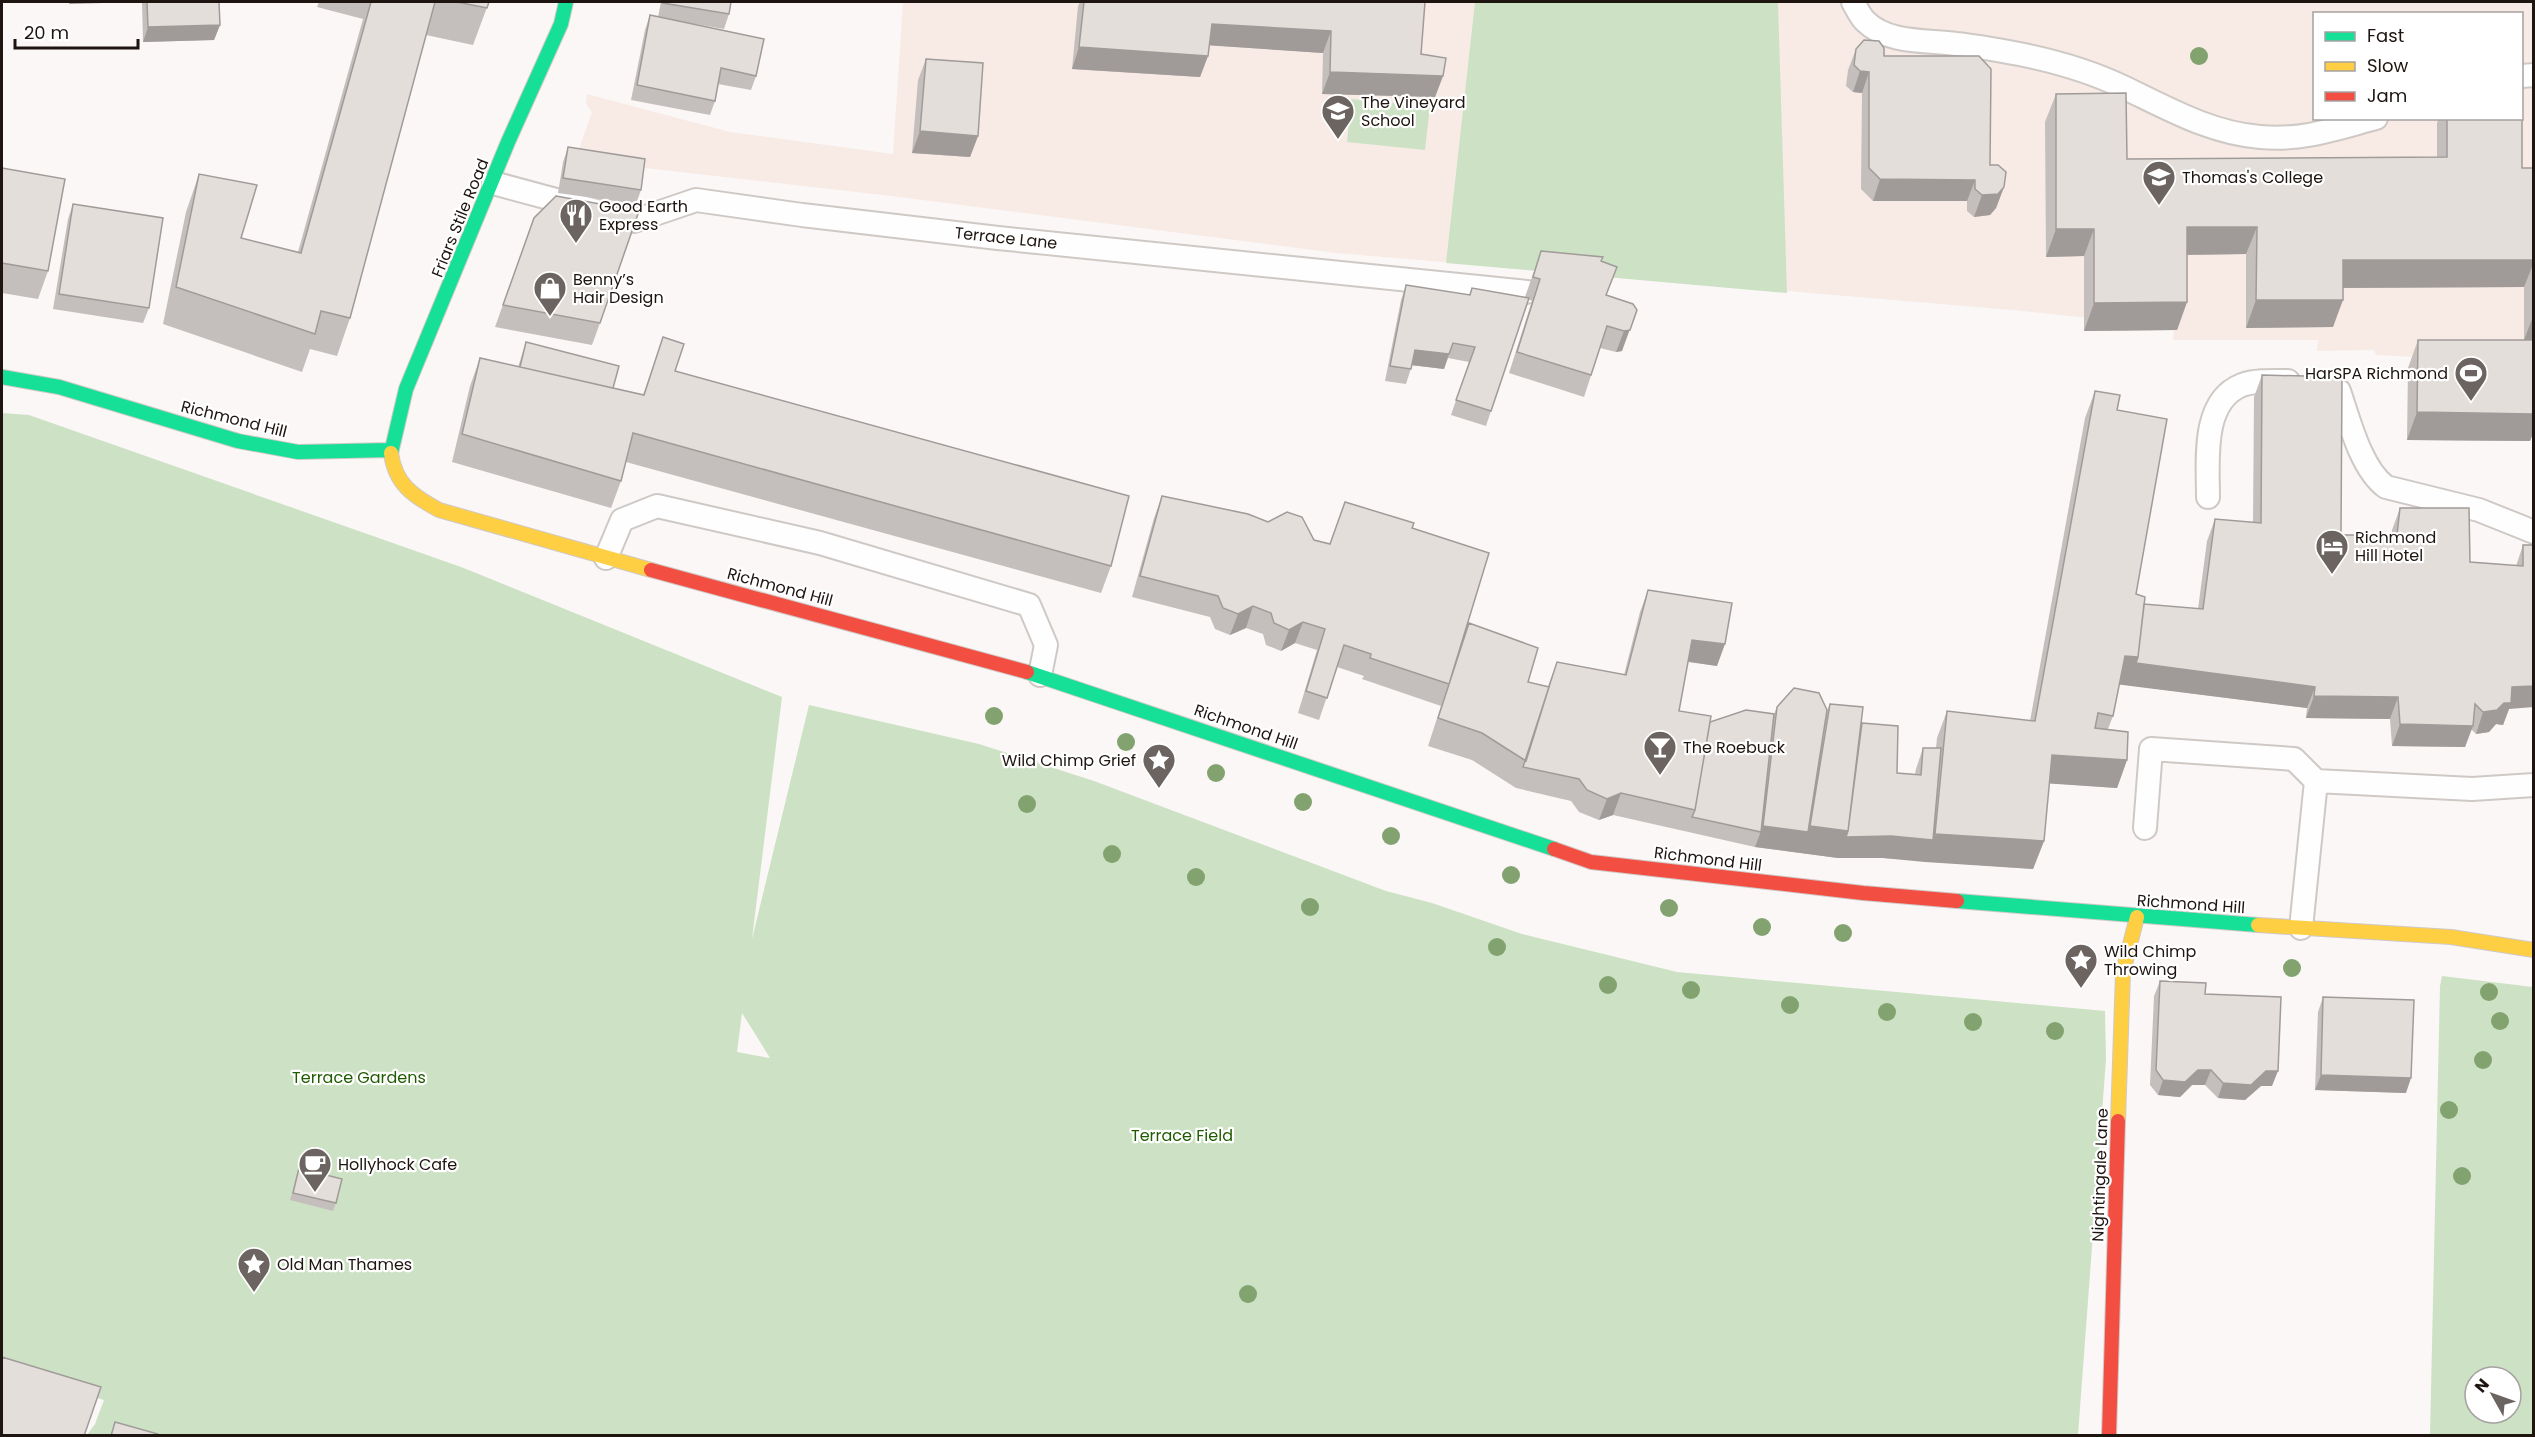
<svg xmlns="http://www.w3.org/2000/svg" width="2535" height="1437" font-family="Poppins,sans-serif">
	<rect width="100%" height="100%" fill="#faf7f6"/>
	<path fill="#f8ebe5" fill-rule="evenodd" d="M903,2H2533V353L2496,361L2376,355L2374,350L2317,351L2318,340H2173L2174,327L2023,311L1336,253L891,196L565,159L575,149H579L592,112L586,104L587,94L730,132L893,154ZM2314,14H2522V118H2314Z"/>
	<path fill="#cde2c4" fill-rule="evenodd" d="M1475,2H1778L1787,293L1446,263Z
		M1351,99L1430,106L1425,150L1347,142Z
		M2,413L29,415L461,567L782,697L752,939L809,705L979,744L1094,781L1386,891L1432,903L1522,934L1677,972L2105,1011L2106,1059L2078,1435H87L95,1424L104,1400L2,1366ZM742,1013L770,1058H769L737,1052Z
		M2442,976L2533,987V1435H2430L2440,986ZM2475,1377H2511V1413H2475Z"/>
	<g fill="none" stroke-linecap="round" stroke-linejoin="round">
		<defs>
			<path id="lane" d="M1853,2C1856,7 1860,16 1865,21C1888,44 1926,40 1956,44C1977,46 1998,50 2019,54C2054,61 2092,72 2123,87C2167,108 2210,133 2260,137C2302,141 2335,129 2376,118
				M2522,76L2534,75
				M493,183L634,221L696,200L802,215L998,238L1527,292
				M2321,382L2339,391C2349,420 2361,469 2386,487L2479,510L2534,532
				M2208,497C2208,462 2201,401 2242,385C2256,380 2274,381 2288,381
				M606,558L622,520L657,506L820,543L1029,605L1046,645L1040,675
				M2145,828L2151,749L2294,759L2316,781L2472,789L2534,785
				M2301,928L2316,781"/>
			<path id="fast" d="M2,377L59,387L238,441L298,452L391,450
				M391,453L406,389L508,142L561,24L566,2
				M1027,672L1554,849
				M1957,901L2258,925"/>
			<path id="slow" d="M391,453C395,484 413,496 439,510L651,570
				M2258,925L2451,937L2534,950
				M2118,1121L2123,972L2137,917"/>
			<path id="jam" d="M651,570L1027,672
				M1554,849L1591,862L1863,893L1957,901
				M2109,1436L2118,1121"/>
		</defs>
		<use href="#lane" stroke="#cfc9c6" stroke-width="26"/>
		<use href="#fast" stroke="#cfc9c6" stroke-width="16"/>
		<use href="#slow" stroke="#cfc9c6" stroke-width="16"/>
		<use href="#jam" stroke="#cfc9c6" stroke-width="16"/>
		<use href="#lane" stroke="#fefefe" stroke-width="22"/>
		<use href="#fast" stroke="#16e098" stroke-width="14"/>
		<use href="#slow" stroke="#ffcf43" stroke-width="14"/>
		<use href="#jam" stroke="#f24e42" stroke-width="14"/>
	</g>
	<g fill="#82a26f">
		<circle cx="2199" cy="56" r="9"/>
		<circle cx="994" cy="716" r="9"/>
		<circle cx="1126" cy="742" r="9"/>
		<circle cx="1216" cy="773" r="9"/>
		<circle cx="1303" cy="802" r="9"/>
		<circle cx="1027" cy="804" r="9"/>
		<circle cx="1391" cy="836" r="9"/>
		<circle cx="1112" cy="854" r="9"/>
		<circle cx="1511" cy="875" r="9"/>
		<circle cx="1196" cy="877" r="9"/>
		<circle cx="1310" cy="907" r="9"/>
		<circle cx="1669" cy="908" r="9"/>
		<circle cx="1762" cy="927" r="9"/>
		<circle cx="1843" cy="933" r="9"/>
		<circle cx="1497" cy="947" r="9"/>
		<circle cx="2292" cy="968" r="9"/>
		<circle cx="1608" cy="985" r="9"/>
		<circle cx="1691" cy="990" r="9"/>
		<circle cx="2489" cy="992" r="9"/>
		<circle cx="1790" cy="1005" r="9"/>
		<circle cx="1887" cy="1012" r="9"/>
		<circle cx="2500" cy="1021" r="9"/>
		<circle cx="1973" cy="1022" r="9"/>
		<circle cx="2055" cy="1031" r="9"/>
		<circle cx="2483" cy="1060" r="9"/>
		<circle cx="2449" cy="1110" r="9"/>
		<circle cx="2462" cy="1176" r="9"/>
		<circle cx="1248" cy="1294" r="9"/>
	</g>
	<path fill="#c4bfbc" d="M142,2H219L220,25L214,40L143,42Z
		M319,2H489L473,45L426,35L350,318L337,356L310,349L302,372L163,324L186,212L199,174L241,238L298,252L363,19L317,7Z
		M661,2H731L729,14L724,29L684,22L756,76L751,90L718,84L715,101L710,115L631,100L645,30L650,15L658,17Z
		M1080,2H1425L1421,54L1443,76L1435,97L1322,94L1323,53L1209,45L1208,56L1200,77L1072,69L1078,6Z
		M1856,49L1884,56L1990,165L2004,187L1996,208L1990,215L1974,217L1967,211V201H1873L1861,189L1862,93L1853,92L1846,86L1848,70Z
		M926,59L978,136L970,157L912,153L918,80Z
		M2056,94L2127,159L2437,157V123L2439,118H2522V168H2534V340H2524V287L2343,288L2333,327L2246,328V254L2187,255V302L2177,330L2084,331V256L2046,257L2045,122Z
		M568,147L641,190L636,204L558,193L563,162Z
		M2,168L48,271L38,299L2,293Z
		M73,204L149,308L143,323L53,309L68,219Z
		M534,218L600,323L592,345L495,327Z
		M1541,251L1601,261L1606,295L1633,304L1622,351L1616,352L1600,348L1584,397L1509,373L1532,301L1528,299L1486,426L1451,415L1469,362L1448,358L1444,369L1412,365L1406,384L1385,381L1401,300L1406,285L1469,295L1472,288L1525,297Z
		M663,337L675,371L1111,566L1101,593L626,462L621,481L611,508L452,462L470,386L480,358L518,367L526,342L613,388L643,395Z
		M2418,340L2532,436L2530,441L2407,440L2408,368Z
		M2262,375L2341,535H2392V530L2400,508L2470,562L2516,566L2523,545H2534L2509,709L2503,725L2496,724L2489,732L2476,734L2471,729L2465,747L2392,746L2390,719L2306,718L2307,708L2119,684L2113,716L2108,729L2127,760L2117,788L2049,783L2044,841L2033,869L1883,858H1838L1755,847L1613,815L1599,820L1579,812L1571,801L1516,788L1472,760L1428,746L1441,706L1362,679L1364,676L1337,667L1319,720L1298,713L1317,650L1295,643L1281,651L1266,645L1263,634L1246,628L1230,635L1215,629L1210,617L1132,597L1154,518L1162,496L1329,544L1413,528L1460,647L1469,623L1528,682L1548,686L1557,662L1624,675L1640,612L1648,590L1717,666L1688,662L1679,711L1710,722L1774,714L1777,707L1827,710L1830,704L1862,723L1897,773L1915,774L1916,769L1923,748H1936L1937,738L1947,711L2030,721L2085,418L2095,391L2117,410L2136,594L2144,604L2198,609L2207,541L2215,519L2253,522L2254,397Z
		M2160,981L2205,994L2272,1086H2261L2245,1100L2218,1098L2205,1085H2192L2180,1097L2158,1095L2150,1085L2154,996Z
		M2323,997L2406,1093L2315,1090L2318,1012Z
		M299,1168L336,1203L333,1211L290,1200Z"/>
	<path fill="#a09b99" d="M70,2H139L69,4Z
		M1212,24L1331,31L1323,53L1204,45Z
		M220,25L214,40L143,42L148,27Z
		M1079,47L1208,56L1200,77L1072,69Z
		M1860,71L1869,72L1862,93L1853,92Z
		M1330,72L1443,76L1435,97L1322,94Z
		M920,131L978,136L970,157L912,153Z
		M1880,179L1975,180L1967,201H1873Z
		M2004,187L1996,208L1990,215L1974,217L1982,195Z
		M2187,227H2257L2246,254L2177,255Z
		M2056,229H2094L2084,256L2046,257Z
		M2343,260H2534V262L2524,287L2333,288Z
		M2256,300H2343L2333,327L2246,328Z
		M2187,302L2177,330L2084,331L2094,303Z
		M1637,310L1622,351L1616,352L1624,331Z
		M2534,314V340H2524Z
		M1415,350L1449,354L1444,369L1410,365Z
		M2417,412L2534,414V436H2532L2530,441L2407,440Z
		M1253,606L1246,628L1230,635L1238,614Z
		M1303,622L1295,643L1281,651L1289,630Z
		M1692,640L1725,644L1717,666L1684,661Z
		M2125,656L2138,657L2315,687L2307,708L2115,684Z
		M2534,686V707L2509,709L2503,725L2496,724L2489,732L2476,734L2483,712L2512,687Z
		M2314,696L2398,697L2390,719L2306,718Z
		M2400,724L2473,726L2465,747L2392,746Z
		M2052,755L2127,760L2117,788L2042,783Z
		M1621,793L1613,815L1599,820L1607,799Z
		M1763,826L1808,832L1810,826L1891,836L1933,840L1925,862L1883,858H1838L1755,847Z
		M1935,834L2044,841L2033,869L1925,862Z
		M2198,1070H2211L2205,1085H2192L2180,1097L2158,1095L2163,1080Z
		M2266,1071H2278L2272,1086H2261L2245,1100L2218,1098L2223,1083Z
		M2321,1075L2411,1078L2406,1093L2315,1090Z"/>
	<path fill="#e4dedb" stroke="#a09b99" stroke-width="1.5" d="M147,2H219L220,25L148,27Z
		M371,2H435L350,318L321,311L315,334L176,287L199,174L257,185L241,238L301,253Z
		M457,2H489L487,8Z
		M663,2H731L729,14L663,3Z
		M1084,2H1425L1421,54L1446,58L1443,76L1330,72L1331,31L1212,24L1208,56L1079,47Z
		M650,15L764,39L756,76L721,68L715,101L637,85Z
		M1864,40L1879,41L1884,48V56H1979L1991,69L1990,165H1998L2006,172L2004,187L1998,194L1982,195L1975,189V180L1880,179L1869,168V72L1860,71L1854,65L1856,49Z
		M926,59L983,63L978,136L920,131Z
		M2126,93L2127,159L2447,157V118H2522V95V168H2534V260H2343V300H2256L2257,227H2187V302L2094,303V229H2056V94Z
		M568,147L645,159L641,190L563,178Z
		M2,168L65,179L48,271L2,263Z
		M556,196L639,211L600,323L503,305L534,218Z
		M73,204L163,218L149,308L59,294Z
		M1541,251L1603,257L1601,261L1617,267L1606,295L1633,304L1637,310L1630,330L1624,331L1607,326L1591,375L1517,352L1540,279L1533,277Z
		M1406,285L1470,295L1472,288L1529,298L1491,411L1456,400L1475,347L1453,343L1449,354L1415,350L1411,369L1390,366Z
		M663,337L684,344L675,371L1129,496L1111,566L633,433L621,481L462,434L480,358L644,395Z
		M2418,340H2534V414L2417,412Z
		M526,342L619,366L613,388L520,367Z
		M2262,375L2342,377L2341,535H2397L2400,508H2469L2470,562L2523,566V545H2534V686L2512,687L2511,703H2504L2497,710L2483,712L2475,704L2473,726L2400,724L2398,697L2314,696L2315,687L2136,663L2138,657L2144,604L2203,609L2215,519L2261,523Z
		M2095,391L2120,395L2117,410L2167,419L2136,594L2145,597L2138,657L2125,656L2113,716L2098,713L2095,728L2128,732L2127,760L2052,755L2044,841L1935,834L1947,711L2035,721Z
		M1162,496L1248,514L1268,522L1287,512L1302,517L1314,540L1330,544L1345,502L1414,523L1412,528L1489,553L1449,684L1370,658L1371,654L1344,645L1327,698L1306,691L1325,629L1303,622L1289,630L1274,623L1271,613L1253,606L1238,614L1223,608L1218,596L1140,576Z
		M1648,590L1732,603L1725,644L1692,640L1679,711L1711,716L1695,810L1621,793L1607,799L1587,790L1579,779L1523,767L1557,662L1626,675Z
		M1469,623L1538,648L1528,682L1549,687L1526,761L1482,733L1438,718Z
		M1794,688L1819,693L1827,710L1808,832L1763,826L1777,707Z
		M1830,704L1863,707L1848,831L1810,826Z
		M1746,710L1774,714L1761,832L1692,817L1695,810L1710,722Z
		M1862,723L1898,726L1897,773L1921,775L1923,748H1941L1933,840L1891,836L1846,837L1848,831Z
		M2160,981L2206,983L2205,994L2281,997L2278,1071H2266L2251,1085L2223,1083L2211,1070H2198L2185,1082L2163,1080L2156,1070Z
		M2323,997L2414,1000L2411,1078L2321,1075Z
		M299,1168L342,1179L336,1203L293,1193Z
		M2,1357L101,1387L84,1436H2Z
		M115,1422L158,1434V1436H111Z"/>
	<defs>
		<symbol id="school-pin" viewBox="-11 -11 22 30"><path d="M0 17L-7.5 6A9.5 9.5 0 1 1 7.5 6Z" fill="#6b6461" stroke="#fff"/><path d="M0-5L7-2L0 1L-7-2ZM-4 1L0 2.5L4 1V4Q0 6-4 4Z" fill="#fff"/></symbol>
		<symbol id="restaurant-pin" viewBox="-11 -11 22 30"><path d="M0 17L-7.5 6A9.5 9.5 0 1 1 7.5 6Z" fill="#6b6461" stroke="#fff"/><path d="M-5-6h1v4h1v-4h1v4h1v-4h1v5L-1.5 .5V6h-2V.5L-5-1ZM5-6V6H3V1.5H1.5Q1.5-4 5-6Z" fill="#fff"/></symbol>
		<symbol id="shop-pin" viewBox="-11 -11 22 30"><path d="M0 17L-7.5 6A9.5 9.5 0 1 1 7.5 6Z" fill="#6b6461" stroke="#fff"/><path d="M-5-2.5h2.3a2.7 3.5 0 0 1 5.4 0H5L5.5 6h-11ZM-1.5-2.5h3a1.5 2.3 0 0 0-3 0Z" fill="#fff"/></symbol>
		<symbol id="stadium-pin" viewBox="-11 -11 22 30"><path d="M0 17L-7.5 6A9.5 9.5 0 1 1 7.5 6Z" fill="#6b6461" stroke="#fff"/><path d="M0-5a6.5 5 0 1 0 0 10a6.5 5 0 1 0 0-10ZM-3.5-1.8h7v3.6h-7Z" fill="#fff"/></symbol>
		<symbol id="hotel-pin" viewBox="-11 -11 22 30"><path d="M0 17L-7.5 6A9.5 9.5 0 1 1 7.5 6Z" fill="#6b6461" stroke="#fff"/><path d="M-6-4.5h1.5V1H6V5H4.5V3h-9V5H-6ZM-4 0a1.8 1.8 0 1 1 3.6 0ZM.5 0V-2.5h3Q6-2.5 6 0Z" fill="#fff"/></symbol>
		<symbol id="bar-pin" viewBox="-11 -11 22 30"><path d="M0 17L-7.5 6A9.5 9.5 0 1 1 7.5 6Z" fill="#6b6461" stroke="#fff"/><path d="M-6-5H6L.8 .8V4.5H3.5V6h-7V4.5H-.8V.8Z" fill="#fff"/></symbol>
		<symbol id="sight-pin" viewBox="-11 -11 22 30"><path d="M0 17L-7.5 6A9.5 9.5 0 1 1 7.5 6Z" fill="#6b6461" stroke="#fff"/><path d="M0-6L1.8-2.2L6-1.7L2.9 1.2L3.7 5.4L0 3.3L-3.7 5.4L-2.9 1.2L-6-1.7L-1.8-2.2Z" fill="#fff"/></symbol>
		<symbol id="cafe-pin" viewBox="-11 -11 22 30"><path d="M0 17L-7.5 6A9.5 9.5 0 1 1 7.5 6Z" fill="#6b6461" stroke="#fff"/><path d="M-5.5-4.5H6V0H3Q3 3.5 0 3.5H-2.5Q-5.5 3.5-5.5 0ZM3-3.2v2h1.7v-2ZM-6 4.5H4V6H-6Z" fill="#fff"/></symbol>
	</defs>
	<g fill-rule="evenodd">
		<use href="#school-pin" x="1319" y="92" width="38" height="52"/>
		<use href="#school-pin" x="2140" y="158" width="38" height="52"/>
		<use href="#restaurant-pin" x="557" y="196" width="38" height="52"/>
		<use href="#shop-pin" x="531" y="269" width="38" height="52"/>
		<use href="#stadium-pin" x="2452" y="354" width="38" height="52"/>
		<use href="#hotel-pin" x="2313" y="527" width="38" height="52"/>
		<use href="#bar-pin" x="1641" y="728" width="38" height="52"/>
		<use href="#sight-pin" x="1140" y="741" width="38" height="52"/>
		<use href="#sight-pin" x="2062" y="941" width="38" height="52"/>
		<use href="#cafe-pin" x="296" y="1145" width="38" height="52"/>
		<use href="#sight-pin" x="235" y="1245" width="38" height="52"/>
	</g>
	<g text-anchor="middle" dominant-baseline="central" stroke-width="4.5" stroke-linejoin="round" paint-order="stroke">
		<g font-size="16" fill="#1e1511" stroke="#fff" text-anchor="start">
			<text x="1361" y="102">The Vineyard<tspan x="1361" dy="18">School</tspan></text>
			<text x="2182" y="177">Thomas's College</text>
			<text x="599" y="206">Good Earth<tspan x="599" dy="18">Express</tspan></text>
			<text x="573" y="279">Benny’s<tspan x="573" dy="18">Hair Design</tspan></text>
			<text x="2448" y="373" text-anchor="end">HarSPA Richmond</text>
			<text x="2355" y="537">Richmond<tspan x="2355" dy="18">Hill Hotel</tspan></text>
			<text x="1683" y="747">The Roebuck</text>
			<text x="1136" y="760" text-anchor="end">Wild Chimp Grief</text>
			<text x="2104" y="951">Wild Chimp<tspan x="2104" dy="18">Throwing</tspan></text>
			<text x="338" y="1164">Hollyhock Cafe</text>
			<text x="277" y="1264">Old Man Thames</text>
		</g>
		<g font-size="16" fill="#1e1511" stroke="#fff">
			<text transform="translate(460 218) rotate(-68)">Friars Stile Road</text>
			<text transform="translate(1006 238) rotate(6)">Terrace Lane</text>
			<text transform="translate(234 419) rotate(14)">Richmond Hill</text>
			<text transform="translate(780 587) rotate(15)">Richmond Hill</text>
			<text transform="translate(1246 727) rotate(19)">Richmond Hill</text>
			<text transform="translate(1708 859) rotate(7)">Richmond Hill</text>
			<text transform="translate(2191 904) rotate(4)">Richmond Hill</text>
			<text transform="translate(2100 1175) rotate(-88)">Nightingale Lane</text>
		</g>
		<g font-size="16" fill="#1f5c00" stroke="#fff">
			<text x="359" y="1077">Terrace Gardens</text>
			<text x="1182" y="1135">Terrace Field</text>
		</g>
	</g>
	<rect width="2535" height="1437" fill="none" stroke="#1e1511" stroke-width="6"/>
	<rect x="2313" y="12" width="210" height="108" fill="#ffffff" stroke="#a5a1a0" stroke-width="1.5"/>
	<rect x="2325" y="32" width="30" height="9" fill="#16e098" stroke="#a5a1a0" stroke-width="1.5"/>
	<text x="2367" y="42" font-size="18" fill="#1e1511">Fast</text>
	<rect x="2325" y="62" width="30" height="9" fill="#ffcf43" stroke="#a5a1a0" stroke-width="1.5"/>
	<text x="2367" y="72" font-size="18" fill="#1e1511">Slow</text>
	<rect x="2325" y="92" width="30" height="9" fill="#f24e42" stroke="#a5a1a0" stroke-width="1.5"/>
	<text x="2367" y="102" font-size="18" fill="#1e1511">Jam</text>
	<g transform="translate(2493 1395) rotate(310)"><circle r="28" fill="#ffffff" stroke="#a5a1a0" stroke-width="1.5"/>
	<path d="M0-4.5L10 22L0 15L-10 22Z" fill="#6b6461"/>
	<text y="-9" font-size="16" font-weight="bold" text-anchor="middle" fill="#1e1511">N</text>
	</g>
	<path d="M15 39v9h123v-9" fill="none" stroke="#1e1511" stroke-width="3"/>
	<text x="24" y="39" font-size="18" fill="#1e1511" stroke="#ffffff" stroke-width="4.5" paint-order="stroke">20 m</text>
</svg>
